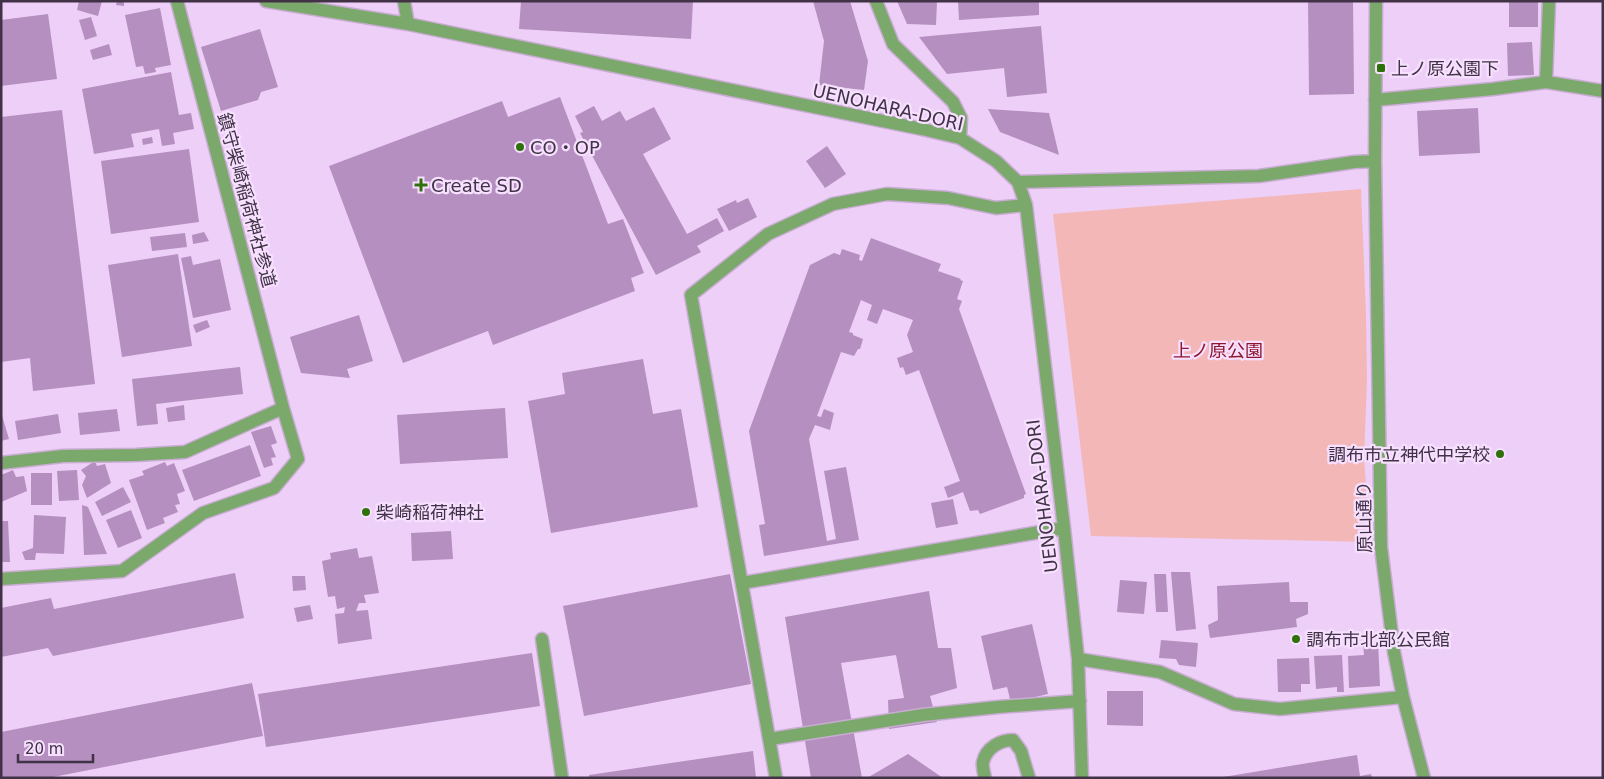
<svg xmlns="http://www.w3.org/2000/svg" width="1604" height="779" font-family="'DejaVu Sans','Noto Sans JP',sans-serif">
	<rect width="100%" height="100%" fill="#eecff8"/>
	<path fill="#f3b7b8" d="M1361,189L1366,314L1367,381L1364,458L1370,542L1091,536L1053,214Z"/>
	<path fill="#b48fbf" d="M79,1H102L98,16L77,10Z
		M117,1H124V6L116,5Z
		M521,1H693L691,39L519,29Z
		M813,1H850L868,61L864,90L819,85L824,41Z
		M897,1H937L936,25L907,24Z
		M958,1H1039V15L959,20Z
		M1308,1H1353L1354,94L1309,95Z
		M1509,1H1538V27H1509Z
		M160,8L171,65L155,68L156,72L145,74L143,66L136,67L125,15Z
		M48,14L57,79L1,86V20Z
		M91,17L97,36L85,40L79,20Z
		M1041,26L1047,93L1007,97L1004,68L947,74L919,37Z
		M260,29L278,87L261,92L258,100L221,111L201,47Z
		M1532,42L1534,75L1508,76L1507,43Z
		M109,44L112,55L93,60L90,50Z
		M171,72L179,115L191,113L194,129L173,133L175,144L162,146L159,129L131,134L134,147L94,154L82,89Z
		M560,97L608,224L623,219L644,273L631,278L635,291L493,345L488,331L403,363L329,166L502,101L508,117Z
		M594,106L602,121L620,111L626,121L654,107L671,139L643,154L687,234L717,218L724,231L697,246L701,252L656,275L580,133L583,132L575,116Z
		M1478,108L1480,153L1419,156L1417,111Z
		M988,109L1049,113L1059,155L1000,132Z
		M62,110L95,384L33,391L30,358L1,362V117Z
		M152,137L153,143L143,145L142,139Z
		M827,146L846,174L825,188L806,161Z
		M189,149L199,222L111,234L101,161Z
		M748,198L757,217L729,231L717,209L736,200L737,203Z
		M204,232L209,241L193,244L192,235Z
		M185,233L187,247L152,251L150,237Z
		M871,238L941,264L938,271L961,279L960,280L963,281L957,299L962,301L959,309L1026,494L1024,495V498L980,514L978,510L970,511L963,492L948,498L944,487L960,481L919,370L906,375L903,367L900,368L897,358L913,352L907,335L913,320L883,309L877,324L867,320L872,305L861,300L849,332L853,333V335L863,339L860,349H858L854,356L841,352L817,416L821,417L824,409L834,413L830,430L815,425L809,439L827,541L836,539L824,471L846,467L859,540L764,556L759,525L765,524L749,431L810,265L834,253L840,255L842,249L860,255L859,260L862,261Z
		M178,254L192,346L122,357L108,265Z
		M191,256L193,265L220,259L231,310L193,318L181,258Z
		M359,315L373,361L347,369L350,378L301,373L290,337Z
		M207,320L210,327L196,333L193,325Z
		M643,359L653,414L681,409L698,507L551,533L528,401L565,394L562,373Z
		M240,367L243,394L156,404L158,424L137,426L132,379Z
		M184,405L185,420L168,422L166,408Z
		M505,408L508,458L400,464L397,415Z
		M117,409L120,431L80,435L78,413Z
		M1,412L9,439L1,441Z
		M58,414L61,433L18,440L15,421Z
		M271,426L277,443L271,445L276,457L271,458L273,465L264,468L251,432Z
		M250,445L261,476L194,501L182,470Z
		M95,461L97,466L105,464L111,483L87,498L82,485L86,476L81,470Z
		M165,462L167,466L174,463L185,491L177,494L180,504L175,505L178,512L163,518L165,523L147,530L129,480L144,475L142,471Z
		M13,470L16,477L24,476L27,491L1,502V475Z
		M77,470L79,500L59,501L57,471Z
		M31,473H52V505H31Z
		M123,487L131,502L102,516L95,502Z
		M953,499L958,524L936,528L931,503Z
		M82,505L88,507L107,554L84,555Z
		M131,510L142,538L118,548L106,520Z
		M34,515L66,517L64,554L36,553L35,560H25L22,552L33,548Z
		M1,521H8L10,562H1Z
		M451,531L453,559L412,561L411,533Z
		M357,548L359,558L372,556L379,593L364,595L366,603H359L356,611L368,610L372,639L338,644L335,614L344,613L345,607L337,609L335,596L328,597L322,561L331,559L330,553Z
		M1171,572H1190L1196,629L1176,631Z
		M235,573L244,618L53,656L48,648L1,657V608L51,598L54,609Z
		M730,574L751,684L584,716L563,606Z
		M1154,574H1166L1168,612H1156Z
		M292,576H305L306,590L293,591Z
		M1120,580L1147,582L1144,614L1117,612Z
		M1289,582L1290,602H1308V614L1296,619L1297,627L1210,638L1208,625L1218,620L1217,586Z
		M929,591L938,648H951L957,688L930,696L937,722L889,729L888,700L904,698L896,655L841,663L862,778H811L785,617Z
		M310,605L313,619L297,622L294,608Z
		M1032,624L1048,694L1011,703L1007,687L993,690L981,636Z
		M1161,640L1198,643L1196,667L1179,665L1176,659L1159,658Z
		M1378,641L1380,686L1349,688L1348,656L1364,655L1363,642Z
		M532,653L540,706L266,747L258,694Z
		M1342,655L1344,692H1337V687L1316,689L1314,656Z
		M1309,658L1310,684H1301V692H1278L1277,659Z
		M252,683L263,736L48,778H1V732Z
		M1107,691H1143V726L1107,725Z
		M753,751L756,778H589V775Z
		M908,754L943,778H867Z
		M1357,755L1360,776L1371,774L1372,778H1217Z"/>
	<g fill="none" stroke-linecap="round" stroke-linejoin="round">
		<defs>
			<path id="minor" d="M266,1L408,24L922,129L960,138L996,161L1018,182L1026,205L1064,528L1078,659L1082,778
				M404,1L408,24
				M876,1L893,44L953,102L961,118L960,138
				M1376,1L1375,161L1381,547L1394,652L1403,697L1424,778
				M1546,82L1549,1
				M1375,100L1493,89L1546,82L1603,91
				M1018,182L1259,176L1354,162L1375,161
				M1,463L63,456L136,455L185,452L283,408
				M1,579L122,571L203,513L274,488L298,459L283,408L177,1
				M742,583L1064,528
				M542,639L562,778
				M1078,659L1160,672L1234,704L1280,709L1403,697
				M770,739L923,715L998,707L1080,701
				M776,778L691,295L768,234L833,204L887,194L948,198L996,208L1026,205
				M985,778C984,773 982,766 983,762C986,748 1000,740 1013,740L1021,751L1029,778"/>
		</defs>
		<use href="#minor" stroke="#c8acd1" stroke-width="15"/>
		<use href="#minor" stroke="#7ba86b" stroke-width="12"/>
	</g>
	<g fill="#2e7009" stroke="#f7e0ff" stroke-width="2">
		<rect x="1376" y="63" width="10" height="10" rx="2.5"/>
		<circle cx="520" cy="147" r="5"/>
		<path d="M418.5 177.5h5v5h5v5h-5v5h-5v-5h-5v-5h5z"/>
		<circle cx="1500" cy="454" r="5"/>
		<circle cx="366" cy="512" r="5"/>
		<circle cx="1296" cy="639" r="5"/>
	</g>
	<g text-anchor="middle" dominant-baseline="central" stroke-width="4.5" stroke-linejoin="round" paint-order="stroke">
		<g font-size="18" fill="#413246" stroke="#f7e0ff" text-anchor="start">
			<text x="1391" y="68">上ノ原公園下</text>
			<text x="530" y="147">CO・OP</text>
			<text x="431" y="185">Create SD</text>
			<text x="1490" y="454" text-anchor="end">調布市立神代中学校</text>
			<text x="376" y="512">柴崎稲荷神社</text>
			<text x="1306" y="639">調布市北部公民館</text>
		</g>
		<g font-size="18" fill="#413246" stroke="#f7e0ff">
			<text transform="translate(888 107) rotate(13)">UENOHARA-DORI</text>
			<text transform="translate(247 200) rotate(75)">鎮守柴崎稲荷神社参道</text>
			<text transform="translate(1042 496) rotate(-97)">UENOHARA-DORI</text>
			<text transform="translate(1364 517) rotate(-91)">原山通り</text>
		</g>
		<g font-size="18" fill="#8f162c" stroke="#f7e0ff">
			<text x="1218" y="350">上ノ原公園</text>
		</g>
	</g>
	<rect width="1604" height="779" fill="none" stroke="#413246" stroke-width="5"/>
	<path d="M18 754v8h75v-8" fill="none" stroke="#413246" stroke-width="2.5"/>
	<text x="25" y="754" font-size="15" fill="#413246" stroke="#f7e0ff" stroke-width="4" paint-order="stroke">20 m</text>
</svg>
